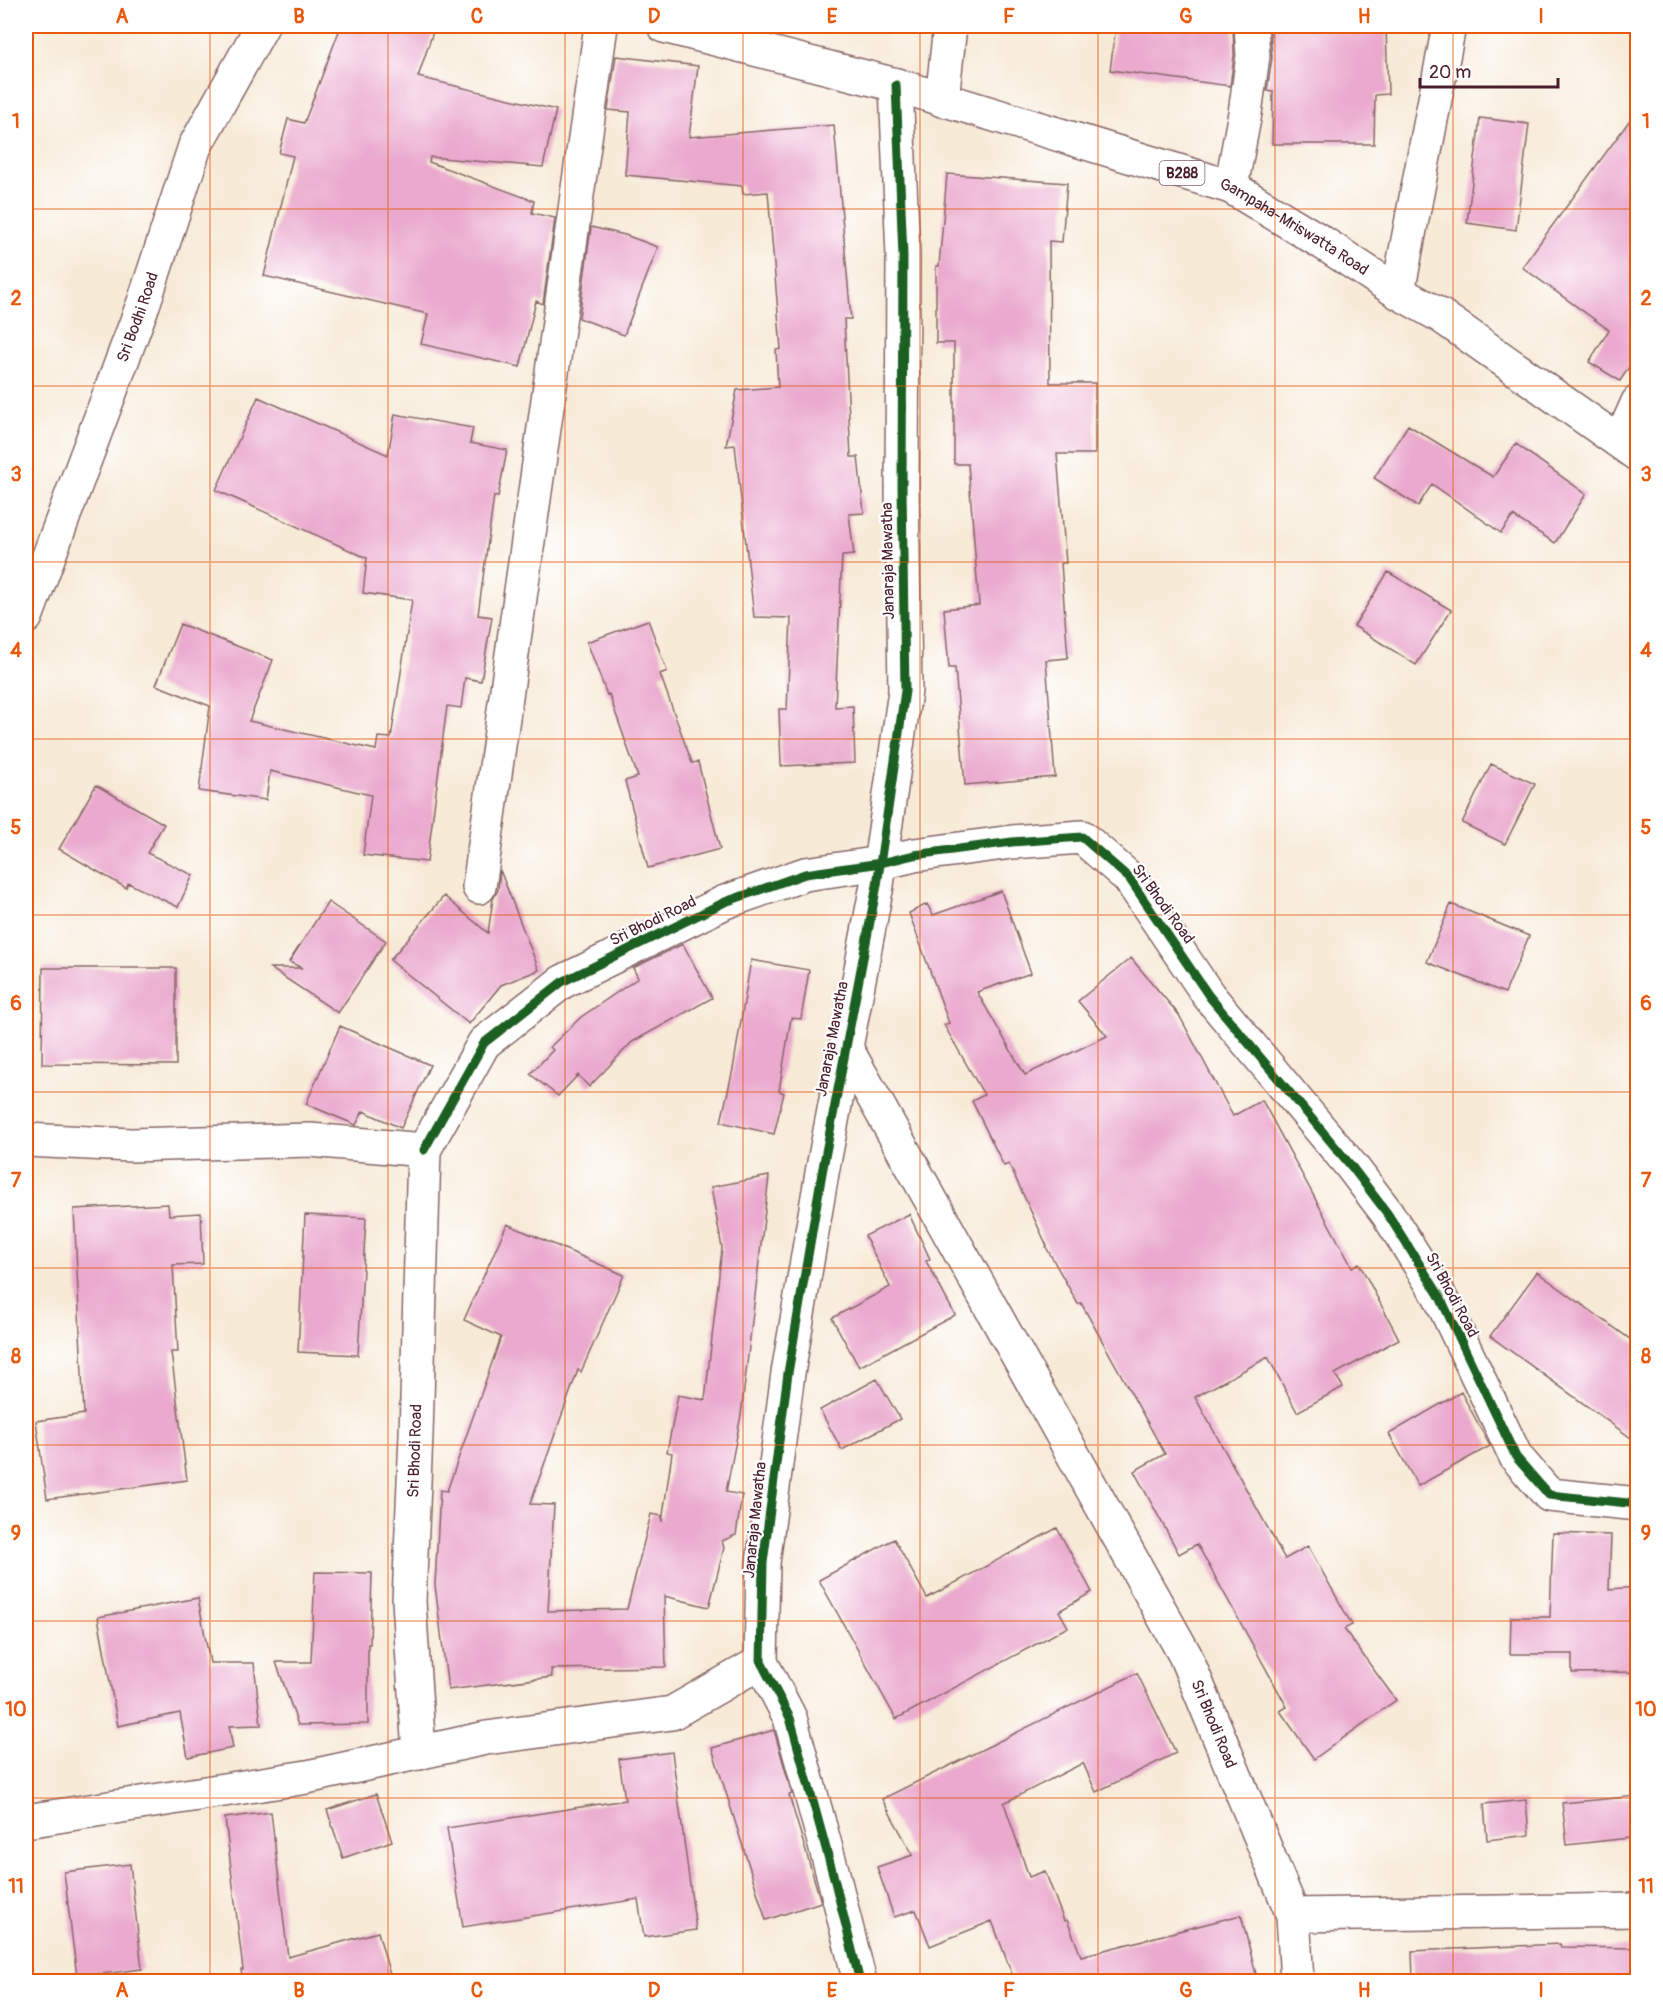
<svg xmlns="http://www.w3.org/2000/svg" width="1663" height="2007" font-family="Pangolin,sans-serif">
	<rect width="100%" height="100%" fill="#fff"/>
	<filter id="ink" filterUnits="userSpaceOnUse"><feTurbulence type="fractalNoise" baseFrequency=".0167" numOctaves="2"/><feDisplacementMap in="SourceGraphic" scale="12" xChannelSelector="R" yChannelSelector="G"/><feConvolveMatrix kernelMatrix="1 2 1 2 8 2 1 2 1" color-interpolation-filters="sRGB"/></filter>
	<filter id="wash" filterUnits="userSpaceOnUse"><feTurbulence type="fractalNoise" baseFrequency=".008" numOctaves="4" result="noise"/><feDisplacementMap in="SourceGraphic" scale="24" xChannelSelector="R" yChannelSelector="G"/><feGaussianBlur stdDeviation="1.35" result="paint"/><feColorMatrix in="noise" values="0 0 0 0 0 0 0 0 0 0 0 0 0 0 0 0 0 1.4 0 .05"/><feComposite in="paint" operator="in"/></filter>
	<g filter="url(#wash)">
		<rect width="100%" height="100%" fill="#f7ead7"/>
		<g id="blocks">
			<path fill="#eaa9cd" d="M341,26H435L418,77L556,110L543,167L430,157L429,162L534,201L532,213L555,218L543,304L536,301L520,367L421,344L428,314L264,276L293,156L279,153L288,119L304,123Z
				M1116,26H1233L1234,55L1230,86L1110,70Z
				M1270,26H1386L1388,94L1375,95L1374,144H1272L1273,92L1267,91L1272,58Z
				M616,56L698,66L689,137L834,125L851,319H844L851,457H858L864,513L849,514L854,555L842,556L835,707L853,706L855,763L781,766L779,709H787L791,618L754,617L735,445L726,446L737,390L778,387L776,350L781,349L768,192L743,194L742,186L625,175L630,112L608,110Z
				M1638,109V353L1620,381L1589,362L1609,330L1522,267Z
				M1480,118L1529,124L1516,230L1467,223Z
				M947,174L1067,183L1062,242L1049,241L1050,383H1095V454H1057L1066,563H1061L1068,658L1046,660L1055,777L965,785L955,668H949L944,609L979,605L968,464H954V343H936V266H939Z
				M591,227L625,235L658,247L624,335L579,318Z
				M258,397L388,455L395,414L473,428L470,443L507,450L498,497L494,496L478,615L492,617L481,681L465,678L461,708L447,706L427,862L363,855L371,795L270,771L266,800L199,791L210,706L156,685L180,624L273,660L249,721L376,750L378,737L391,738L412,600L363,593L367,558L216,490Z
				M1408,425L1493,477L1516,444L1586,494L1555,543L1513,516L1501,533L1432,484L1418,506L1374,478Z
				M1388,572L1451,610L1416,665L1354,626Z
				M648,620L667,671L660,674L692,763L698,762L720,849L648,868L625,781L638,777L609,694L607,695L587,642Z
				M1491,764L1535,784L1505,844L1462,823Z
				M96,785L164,824L147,853L193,875L178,907L128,883L126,888L59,849Z
				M500,870L539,970L501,985L469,1024L390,960L444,896L488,933L493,899L498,890Z
				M1001,891L1031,973L977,992L1025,1075L1107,1036L1078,1001L1131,958L1179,1015L1233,1116L1262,1100L1352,1267L1359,1263L1399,1339L1335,1374L1343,1387L1297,1412L1268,1357L1195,1397L1285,1559L1308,1546L1352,1625L1344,1629L1396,1700L1314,1759L1280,1711L1287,1707L1197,1544L1179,1554L1134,1471L1165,1454L1081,1303L1078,1304L1046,1247L1047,1246L1009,1164L1004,1166L972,1101L984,1095L944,1025L949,1023L909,913L927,904L933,915Z
				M328,902L386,941L338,1013L270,968H302L289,962Z
				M1451,904L1529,936L1505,993L1427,962Z
				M683,944L712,998L632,1042L589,1087L578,1075L558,1096L530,1074L553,1050L550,1047L581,1017L638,978L633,968Z
				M751,960L809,970L801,1019L791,1018L779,1091L784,1093L774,1134L721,1122L733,1069Z
				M43,968H176V1065L42,1064Z
				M340,1026L430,1065L401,1128L363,1111L356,1125L306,1104Z
				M769,1176L741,1415L726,1492L742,1495L736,1535L722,1541L724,1548L709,1607L664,1596L666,1667L551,1669L552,1677L448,1690L435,1585L440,1490L447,1491L501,1337L464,1320L507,1224L624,1275L581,1372L578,1370L530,1504L554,1505L548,1611L627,1609L651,1514L662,1516V1522L672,1453L667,1452L678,1395L705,1400L722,1248L711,1187Z
				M168,1204L169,1215L201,1213L203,1264L173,1265L178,1352H171L187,1480L47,1499L36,1421L84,1414L74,1209Z
				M909,1214L930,1259L926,1261L955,1315L859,1367L832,1318L890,1287L865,1236Z
				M305,1215L366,1218L358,1355L298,1352Z
				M1537,1272L1638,1345V1443L1490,1336Z
				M877,1379L900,1419L842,1450L820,1410Z
				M1461,1392L1490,1446L1418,1486L1389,1434Z
				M1057,1528L1092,1592L1059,1611L1068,1627L896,1719L819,1580L894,1539L927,1598Z
				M1553,1533L1611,1535L1609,1589L1638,1587V1672L1572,1673V1654H1510L1511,1617H1550Z
				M315,1572L372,1573L370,1644H368V1724L298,1725L276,1662H311Z
				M198,1598L210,1663H254L261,1725L229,1726L233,1748L188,1757L180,1713L118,1726L98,1617Z
				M1137,1673L1176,1753L1096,1792L1083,1763L1004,1803L1029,1877L1045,1871L1064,1921L1067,1920L1081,1956L1241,1915L1258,1982H1015L992,1921L930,1946L916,1910L894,1917L877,1867L913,1855L882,1799Z
				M774,1730L792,1794L789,1795L821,1902L766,1920L712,1748Z
				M672,1752L696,1930L644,1937L638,1899L463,1927L447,1828L625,1800L619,1759Z
				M376,1794L392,1841L343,1858L327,1810Z
				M1638,1796V1837L1567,1845L1562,1803Z
				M1526,1800L1529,1835L1487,1840L1484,1804Z
				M271,1812L288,1957L378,1932L392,1982H243L241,1970H243L225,1818Z
				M130,1864L142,1969L77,1977L64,1872Z
				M1560,1944L1561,1947L1638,1948V1982H1413L1412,1951Z"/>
		</g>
	</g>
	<g filter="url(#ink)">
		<use href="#blocks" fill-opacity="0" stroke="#876667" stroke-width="1.5"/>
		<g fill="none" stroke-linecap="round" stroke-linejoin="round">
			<defs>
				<g id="minor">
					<path d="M942,100L950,26"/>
					<path d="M1231,187L1245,113L1253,56L1251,26"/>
					<path d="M1398,292L1449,26"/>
					<path d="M1620,442L1638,402"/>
					<path id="s1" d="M26,617L144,302L195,146L262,26"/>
					<path d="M479,887L601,26"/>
					<path id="s2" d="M846,1048L1185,1655L1293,1915L1638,1910"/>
					<path d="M26,1140L131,1145L310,1140L424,1150L416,1435L409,1601L419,1753"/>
					<path d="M424,1150L484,1043L562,982L725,902L805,874L881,863L914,855L1012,842L1082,837L1129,878L1209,996L1352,1167L1387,1213L1439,1295L1516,1457L1549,1495L1638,1504"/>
					<path d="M26,1821L307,1777L486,1738L672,1713L761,1662"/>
					<path d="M1293,1915L1297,1982"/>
					<path d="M860,1982L833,1874L790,1718L761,1662L763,1563L788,1373L822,1173L877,885L905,691L902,487L903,256L896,85"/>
				</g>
				<g id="major">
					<path id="s3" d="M664,26L896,85L1231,187L1323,243L1398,292L1441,316L1638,455"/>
				</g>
			</defs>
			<use href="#minor" stroke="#876667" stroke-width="36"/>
			<use href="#major" stroke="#876667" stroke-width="36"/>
			<use href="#minor" stroke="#fff" stroke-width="33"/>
			<use href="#major" stroke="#fff" stroke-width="33"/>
			<defs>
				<path id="cycleway" d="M424,1150L484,1043L562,982L725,902L805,874L881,863L914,855L1012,842L1082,837L1129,878L1209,996L1352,1167L1387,1213L1439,1295L1516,1457L1549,1495L1638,1504
					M860,1982L833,1874L790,1718L761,1662L763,1563L788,1373L822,1173L877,885L905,691L902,487L903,256L896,85"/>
			</defs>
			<use href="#cycleway" stroke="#fff" stroke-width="13"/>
			<use href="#cycleway" stroke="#1b5e20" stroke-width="9"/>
		</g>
	</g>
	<path fill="none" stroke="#e8590c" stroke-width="1.5" stroke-opacity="0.55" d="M210,26V1982M388,26V1982M565,26V1982M743,26V1982M920,26V1982M1098,26V1982M1275,26V1982M1453,26V1982M26,209H1638M26,386H1638M26,562H1638M26,739H1638M26,915H1638M26,1092H1638M26,1268H1638M26,1445H1638M26,1621H1638M26,1798H1638"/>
	<g text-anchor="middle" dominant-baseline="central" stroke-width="4.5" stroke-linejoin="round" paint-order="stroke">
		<rect fill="#fff" stroke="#80626b" stroke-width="1.5" x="1159.5" y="161" width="45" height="24" rx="4.5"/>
		<g font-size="15" font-weight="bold" fill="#4a1f2b">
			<text x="1182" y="173">B288</text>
		</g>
		<g font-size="16" fill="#4a1f2b" stroke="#fff">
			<text stroke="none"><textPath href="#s3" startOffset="664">Gampaha-Mriswatta Road</textPath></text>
			<text stroke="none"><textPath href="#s1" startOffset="320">Sri Bodhi Road</textPath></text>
			<text transform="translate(888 561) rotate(-91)">Janaraja Mawatha</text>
			<text transform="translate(1163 904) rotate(54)">Sri Bhodi Road</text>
			<text transform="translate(653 921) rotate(-26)">Sri Bhodi Road</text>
			<text transform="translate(832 1039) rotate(-79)">Janaraja Mawatha</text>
			<text transform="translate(1452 1295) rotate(62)">Sri Bhodi Road</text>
			<text transform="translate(415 1451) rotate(-88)">Sri Bhodi Road</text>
			<text transform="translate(755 1520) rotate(-84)">Janaraja Mawatha</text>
			<text stroke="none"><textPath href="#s2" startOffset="770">Sri Bhodi Road</textPath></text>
		</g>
	</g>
	<rect width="1663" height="2007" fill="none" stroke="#fff" stroke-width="66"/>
	<path d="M1420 78v9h138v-9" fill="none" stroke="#4a1f2b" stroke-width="3"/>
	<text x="1429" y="78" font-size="18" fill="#4a1f2b" stroke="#ffffff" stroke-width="4.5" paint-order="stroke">20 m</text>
	<rect x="33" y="33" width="1597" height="1941" fill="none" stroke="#e8590c" stroke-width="2"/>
	<g font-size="20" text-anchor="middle" font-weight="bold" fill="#e8590c">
		<text x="122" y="23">A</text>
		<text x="299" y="23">B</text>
		<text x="477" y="23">C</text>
		<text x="654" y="23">D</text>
		<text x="832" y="23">E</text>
		<text x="1009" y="23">F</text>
		<text x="1186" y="23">G</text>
		<text x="1364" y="23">H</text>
		<text x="1541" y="23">I</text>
		<text x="16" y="128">1</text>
		<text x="1646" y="128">1</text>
		<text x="16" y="305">2</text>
		<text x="1646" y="305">2</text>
		<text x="16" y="481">3</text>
		<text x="1646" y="481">3</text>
		<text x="16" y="657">4</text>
		<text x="1646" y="657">4</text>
		<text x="16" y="834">5</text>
		<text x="1646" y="834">5</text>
		<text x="16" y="1010">6</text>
		<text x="1646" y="1010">6</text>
		<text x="16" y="1187">7</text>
		<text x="1646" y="1187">7</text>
		<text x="16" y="1363">8</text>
		<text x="1646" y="1363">8</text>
		<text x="16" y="1540">9</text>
		<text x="1646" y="1540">9</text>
		<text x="16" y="1716">10</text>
		<text x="1646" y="1716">10</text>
		<text x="16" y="1893">11</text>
		<text x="1646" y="1893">11</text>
		<text x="122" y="1997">A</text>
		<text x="299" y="1997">B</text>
		<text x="477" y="1997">C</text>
		<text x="654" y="1997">D</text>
		<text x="832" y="1997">E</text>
		<text x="1009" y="1997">F</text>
		<text x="1186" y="1997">G</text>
		<text x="1364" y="1997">H</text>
		<text x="1541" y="1997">I</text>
	</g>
</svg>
